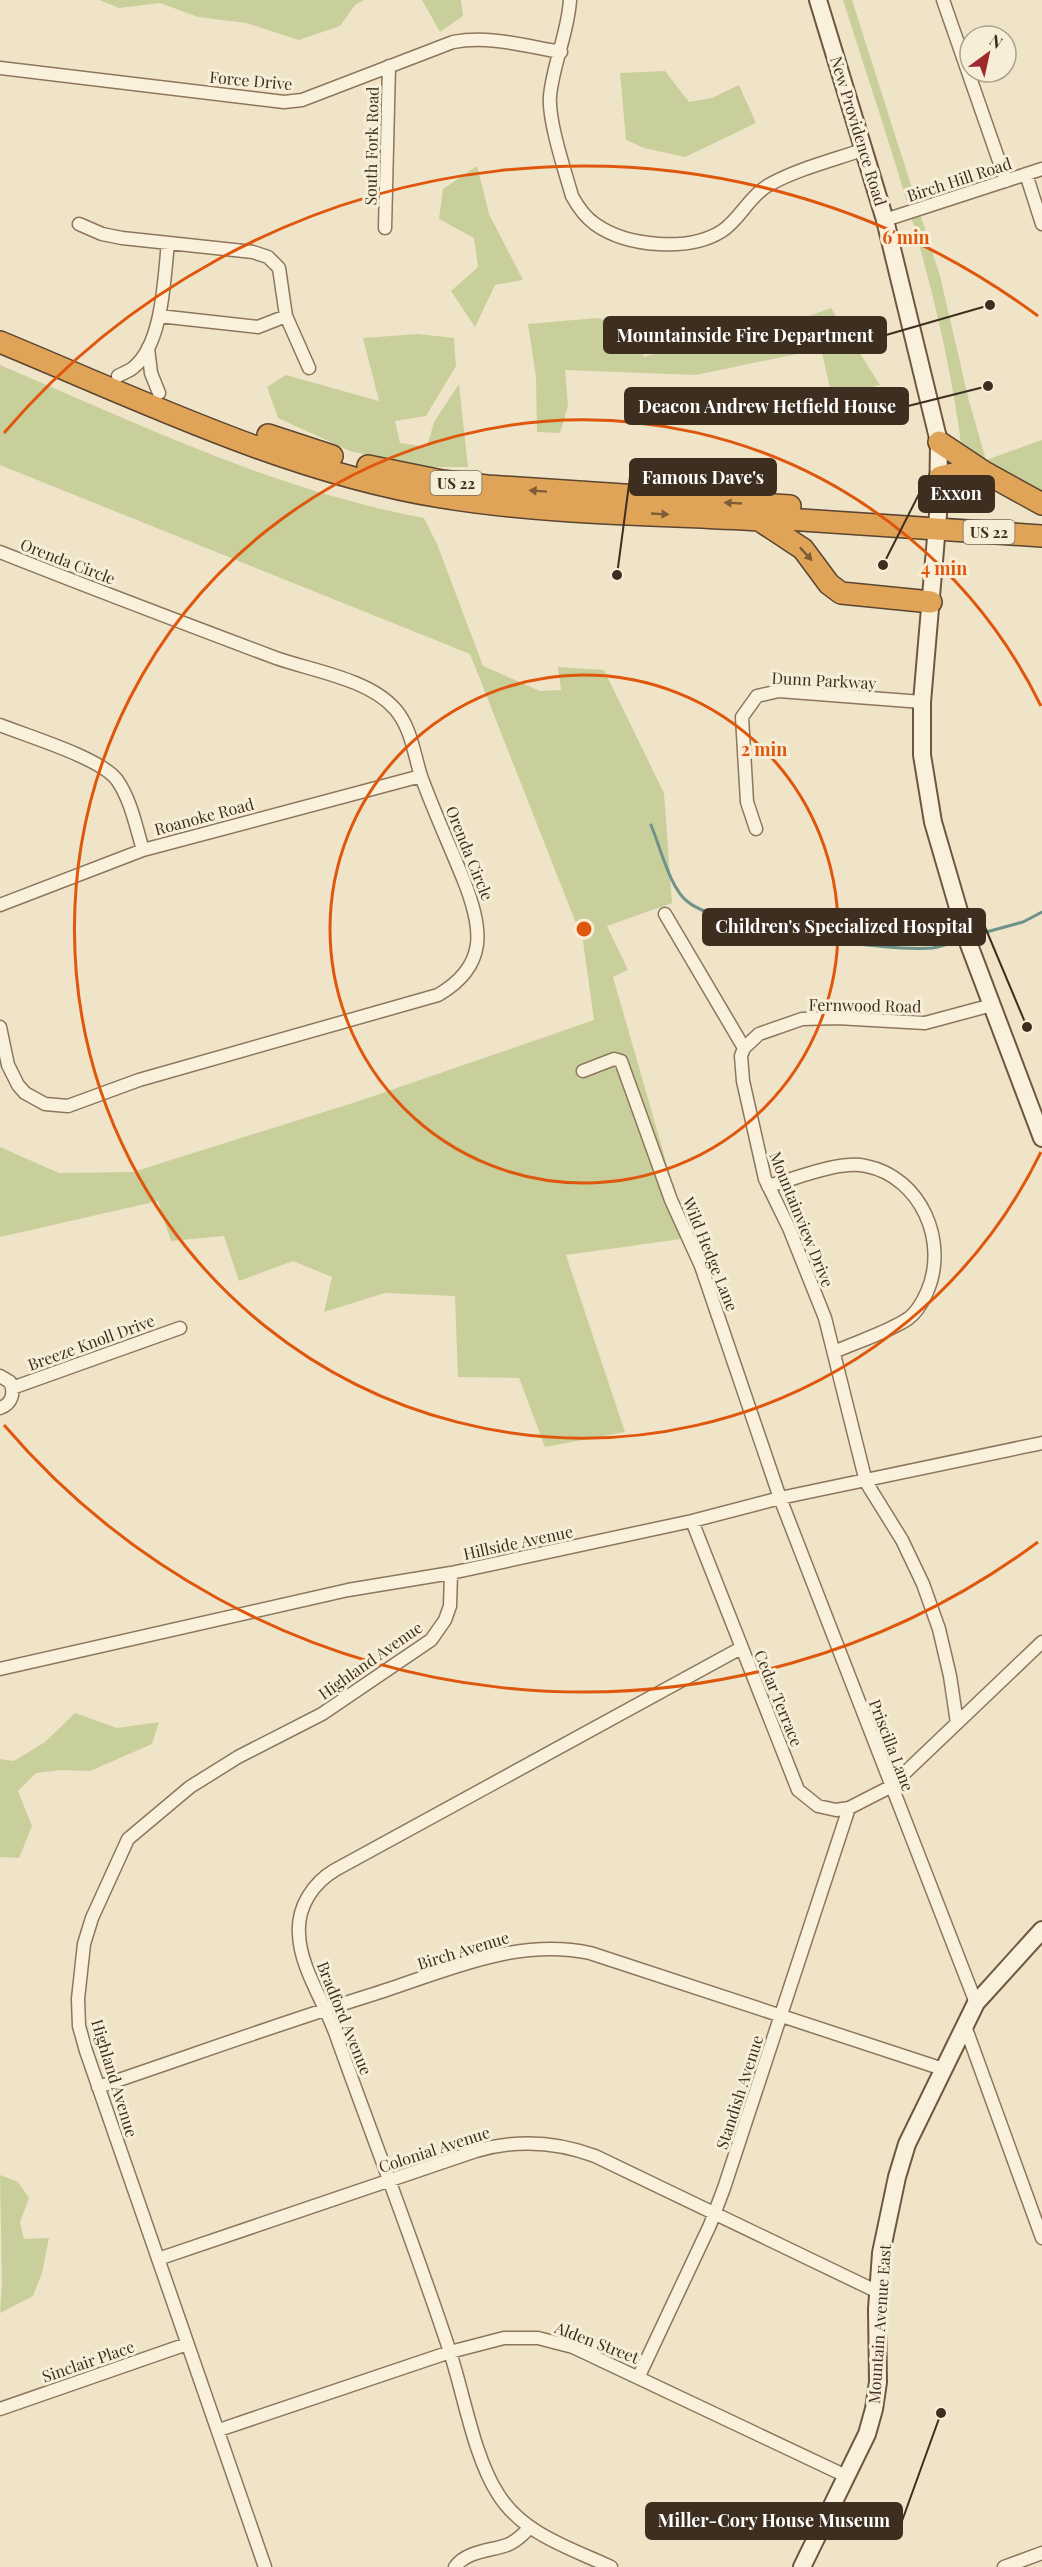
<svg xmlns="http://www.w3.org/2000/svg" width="1042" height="2567" font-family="'Playfair Display',serif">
	<rect width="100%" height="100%" fill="#f0e4c8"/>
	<path fill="#c9cf9b" d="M99,0H364L355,5L340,26L299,40L246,23L198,17L160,3L119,8Z
		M422,0H461L463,16L440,32Z
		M843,0H852L940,276L969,401L986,460L1042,440V494L962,451C943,296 890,148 843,0Z
		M665,71L689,102L712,98L739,85L756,123L685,157L644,148L626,140L620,73Z
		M477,166L489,214L523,280L495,285L475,327L451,291L478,267L474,238L439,219L443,189Z
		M831,308L880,385L832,396L821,349L696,375L565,370L568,406L560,433L537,432L536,377L528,324L597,318L632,328L644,357L681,345L693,330L763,332Z
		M418,334L454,338L456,366L426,416L395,421L400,443L427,447L434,422L459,384L468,467H418L350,451L278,418L267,387L286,375L379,401L363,338Z
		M0,365C139,424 274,490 424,518L437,544L483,666L540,691L561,690L558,667L604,670L664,793L672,903L607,926L628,970L613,977L688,1238L566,1255L625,1432L545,1447L519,1378L458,1377L455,1296L385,1293L324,1312L332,1277L293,1261L239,1281L224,1236L171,1241L158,1201L0,1237V1147L59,1173L133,1172L359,1101L594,1020L583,941L470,654L0,465Z
		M75,1713L117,1728L159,1722L152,1744L90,1771L61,1770L36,1773L18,1791L32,1826L19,1858L0,1857V1759L14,1761L45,1742Z
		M0,2175L18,2182L29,2198L20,2222L24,2239L49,2238L42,2273L33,2296L0,2313L2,2285Z"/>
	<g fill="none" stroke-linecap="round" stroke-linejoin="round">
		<path stroke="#6f938a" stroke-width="3" d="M651,825C660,846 670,889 688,902C722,929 887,952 932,948C940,947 947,944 954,942
			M979,934L1023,922L1042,912"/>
		<defs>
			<path id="street" d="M570,0C568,33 553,64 550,96C548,121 565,171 572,196C578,207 585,217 595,224C627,247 689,252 722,231C740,219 748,198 767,186C796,169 834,160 865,149
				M943,0L1006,181
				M0,68L284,102L302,100L453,42C489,35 525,46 561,52
				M1026,174L1042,224
				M885,220L1042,169
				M79,224L102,234L122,238L253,252L268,257L279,268L286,316L309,368
				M385,228L389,66
				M159,316L258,327L286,316
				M148,348L151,373L159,393
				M118,376C123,373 130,371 134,367C163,343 164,278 168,243
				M0,552C91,588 183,623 276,658C313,671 369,679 395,709C411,727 414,754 421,776C434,812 450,846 464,881C483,929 488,966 438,995L139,1080L68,1106L45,1104L25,1093L18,1085L8,1065L0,1027
				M0,725C27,736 101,758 117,780C131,800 136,827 143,850
				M756,829L747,802L742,717L757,696L779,691L922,702
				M0,905L143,850L421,776
				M665,914L744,1048L741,1056L743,1081L765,1179L789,1228L825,1318L866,1482L902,1540L923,1584L939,1629L950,1676L957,1723
				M744,1048L759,1034L802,1019L837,1018L925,1023L992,1005
				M583,1071L614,1059L621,1061L671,1200L701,1266L780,1498L976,2003
				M768,1186C796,1179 838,1160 866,1166C921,1177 949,1242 927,1292C923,1301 917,1312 909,1318C889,1332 856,1342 834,1352
				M0,1376L10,1382C15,1393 12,1404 0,1408
				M12,1388L180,1328
				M692,1521L798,1790L818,1806L836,1810L849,1808L890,1787L1042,1642
				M0,1669L348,1590L451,1573L692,1521L780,1498L1042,1443
				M965,2026L1042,2238
				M98,2087C190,2056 281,2023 374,1994C444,1972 515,1937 590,1953L943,2069
				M158,2259L476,2151C517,2139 555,2141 595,2156L878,2292
				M639,2376L710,2225L724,2188L849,1808
				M0,2409L187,2344
				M219,2430L450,2352L504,2338H538L573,2347L846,2476
				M265,2567L86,2051L79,2026L78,1999L84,1944L92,1918L128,1839L190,1787L238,1757L322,1714L431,1640L445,1620L450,1606L451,1573
				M455,2567C466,2551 490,2551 507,2545C517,2541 523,2535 530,2527
				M611,2567C570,2548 523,2534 498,2494C474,2457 464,2395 450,2352C415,2246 374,2141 336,2035C325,2003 300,1968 299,1934C297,1907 313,1883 335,1870L741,1648
				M1004,2567L1042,2553"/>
			<path id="secondary" d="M818,0L885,220L939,442L938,514L922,702V755L933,822L968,942L1042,1138
				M802,2567L867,2434L874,2409L878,2382L877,2309L881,2253L897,2177L907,2144L976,2003L1042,1930"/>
			<path id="highway" d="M0,342C143,401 288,472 441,497C546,514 653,514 759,520L772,518L1042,536
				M268,435L332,456
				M939,442L984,472L1042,504
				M368,466L442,481L487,486L790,506
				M940,477L962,472H984
				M759,520L803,549L829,584L841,593L931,602"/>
		</defs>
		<use href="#street" stroke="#8d765c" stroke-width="15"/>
		<use href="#secondary" stroke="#6f573f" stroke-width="20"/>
		<use href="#highway" stroke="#5b4430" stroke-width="24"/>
		<use href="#street" stroke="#faf1dc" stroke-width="12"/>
		<use href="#secondary" stroke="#faf1dc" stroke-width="16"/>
		<use href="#highway" stroke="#e0a458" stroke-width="21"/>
	</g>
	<defs><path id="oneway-solid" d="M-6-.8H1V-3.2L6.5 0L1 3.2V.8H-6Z" transform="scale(1.5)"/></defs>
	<g fill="#7e5d36">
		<use href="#oneway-solid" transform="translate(538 491) rotate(-176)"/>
		<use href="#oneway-solid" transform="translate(733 503) rotate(-177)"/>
		<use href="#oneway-solid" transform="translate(660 514) rotate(3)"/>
		<use href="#oneway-solid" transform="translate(806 554) rotate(47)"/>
	</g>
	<g fill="none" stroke="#df570d" stroke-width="3">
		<circle cx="584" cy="929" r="254"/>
		<path d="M1041 1152A509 509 0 1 1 1041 706"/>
		<path d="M1038 1542A763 763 0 0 1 4 1425M4 433A763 763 0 0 1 1038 316"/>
	</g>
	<g text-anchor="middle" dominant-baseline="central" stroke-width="6" stroke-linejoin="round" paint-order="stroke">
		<g fill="#f7eed8" stroke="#756857" stroke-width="1.5">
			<rect x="430.5" y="471" width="51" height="24" rx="4.5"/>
			<rect x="963.5" y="520" width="51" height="24" rx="4.5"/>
		</g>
		<g font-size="15" font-weight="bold" fill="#3d2e20">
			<text x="456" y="483">US 22</text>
			<text x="989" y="532">US 22</text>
		</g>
		<g font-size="16" fill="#3d2e20" stroke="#f7eed8">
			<text transform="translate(251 80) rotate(5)">Force Drive</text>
			<text transform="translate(859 131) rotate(73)">New Providence Road</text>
			<text transform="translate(371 146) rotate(-89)">South Fork Road</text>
			<text transform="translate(959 179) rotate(-18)">Birch Hill Road</text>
			<text transform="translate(68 561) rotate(21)">Orenda Circle</text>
			<text transform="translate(824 680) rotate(3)">Dunn Parkway</text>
			<text transform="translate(204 816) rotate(-15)">Roanoke Road</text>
			<text transform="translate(470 853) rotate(68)">Orenda Circle</text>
			<text transform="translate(865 1005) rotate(1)">Fernwood Road</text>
			<text transform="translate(802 1219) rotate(68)">Mountainview Drive</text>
			<text transform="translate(711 1254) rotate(68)">Wild Hedge Lane</text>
			<text transform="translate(91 1342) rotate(-20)">Breeze Knoll Drive</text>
			<text transform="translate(518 1542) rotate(-12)">Hillside Avenue</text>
			<text transform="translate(370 1660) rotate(-35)">Highland Avenue</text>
			<text transform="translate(779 1698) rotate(68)">Cedar Terrace</text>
			<text transform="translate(892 1745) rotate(69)">Priscilla Lane</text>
			<text transform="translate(463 1950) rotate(-17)">Birch Avenue</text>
			<text transform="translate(345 2018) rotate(68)">Bradford Avenue</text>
			<text transform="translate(115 2078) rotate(73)">Highland Avenue</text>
			<text transform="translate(739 2092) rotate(-72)">Standish Avenue</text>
			<text transform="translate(434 2149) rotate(-18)">Colonial Avenue</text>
			<text transform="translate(879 2324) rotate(-86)">Mountain Avenue East</text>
			<text transform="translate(597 2342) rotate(21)">Alden Street</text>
			<text transform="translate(88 2361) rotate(-19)">Sinclair Place</text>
		</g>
	</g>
	<circle cx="584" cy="929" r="9" fill="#df570d" stroke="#f7eed8" stroke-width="3"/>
	<g font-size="18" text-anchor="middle" font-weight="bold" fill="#df570d" stroke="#f7eed8" stroke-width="6" stroke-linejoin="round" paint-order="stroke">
		<text x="906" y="244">6 min</text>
		<text x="944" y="575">4 min</text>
		<text x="764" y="756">2 min</text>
	</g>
	<path fill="none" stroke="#3d2e20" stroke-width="2" d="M990 305L886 335M988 386L908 406M617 575L630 477M883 565L919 494M1027 1027L985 927M941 2413L902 2521"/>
	<g fill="#3d2e20" stroke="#f7eed8" stroke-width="2">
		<circle cx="990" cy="305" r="6"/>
		<circle cx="988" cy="386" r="6"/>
		<circle cx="617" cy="575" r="6"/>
		<circle cx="883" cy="565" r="6"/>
		<circle cx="1027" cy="1027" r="6"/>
		<circle cx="941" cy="2413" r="6"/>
	</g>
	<g fill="#3d2e20" stroke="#3d2e20" stroke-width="2">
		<rect x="604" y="317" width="282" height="36" rx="6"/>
		<rect x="625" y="388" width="283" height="36" rx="6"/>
		<rect x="630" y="459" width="146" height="36" rx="6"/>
		<rect x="919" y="476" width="75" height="36" rx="6"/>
		<rect x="703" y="909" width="282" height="36" rx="6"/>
		<rect x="646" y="2503" width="256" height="36" rx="6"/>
	</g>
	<g font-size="18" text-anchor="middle" font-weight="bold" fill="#fff">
		<text x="745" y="342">Mountainside Fire Department</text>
		<text x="767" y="413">Deacon Andrew Hetfield House</text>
		<text x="703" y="484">Famous Dave's</text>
		<text x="956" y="500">Exxon</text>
		<text x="844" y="933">Children's Specialized Hospital</text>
		<text x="774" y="2527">Miller-Cory House Museum</text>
	</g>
	<g transform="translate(988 54) rotate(33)"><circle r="28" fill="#f7eed8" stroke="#ada18e" stroke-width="1.5"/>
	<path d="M0-4.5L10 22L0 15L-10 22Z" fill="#9e2a2b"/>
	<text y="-9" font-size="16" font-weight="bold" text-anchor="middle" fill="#3d2e20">N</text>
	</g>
</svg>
